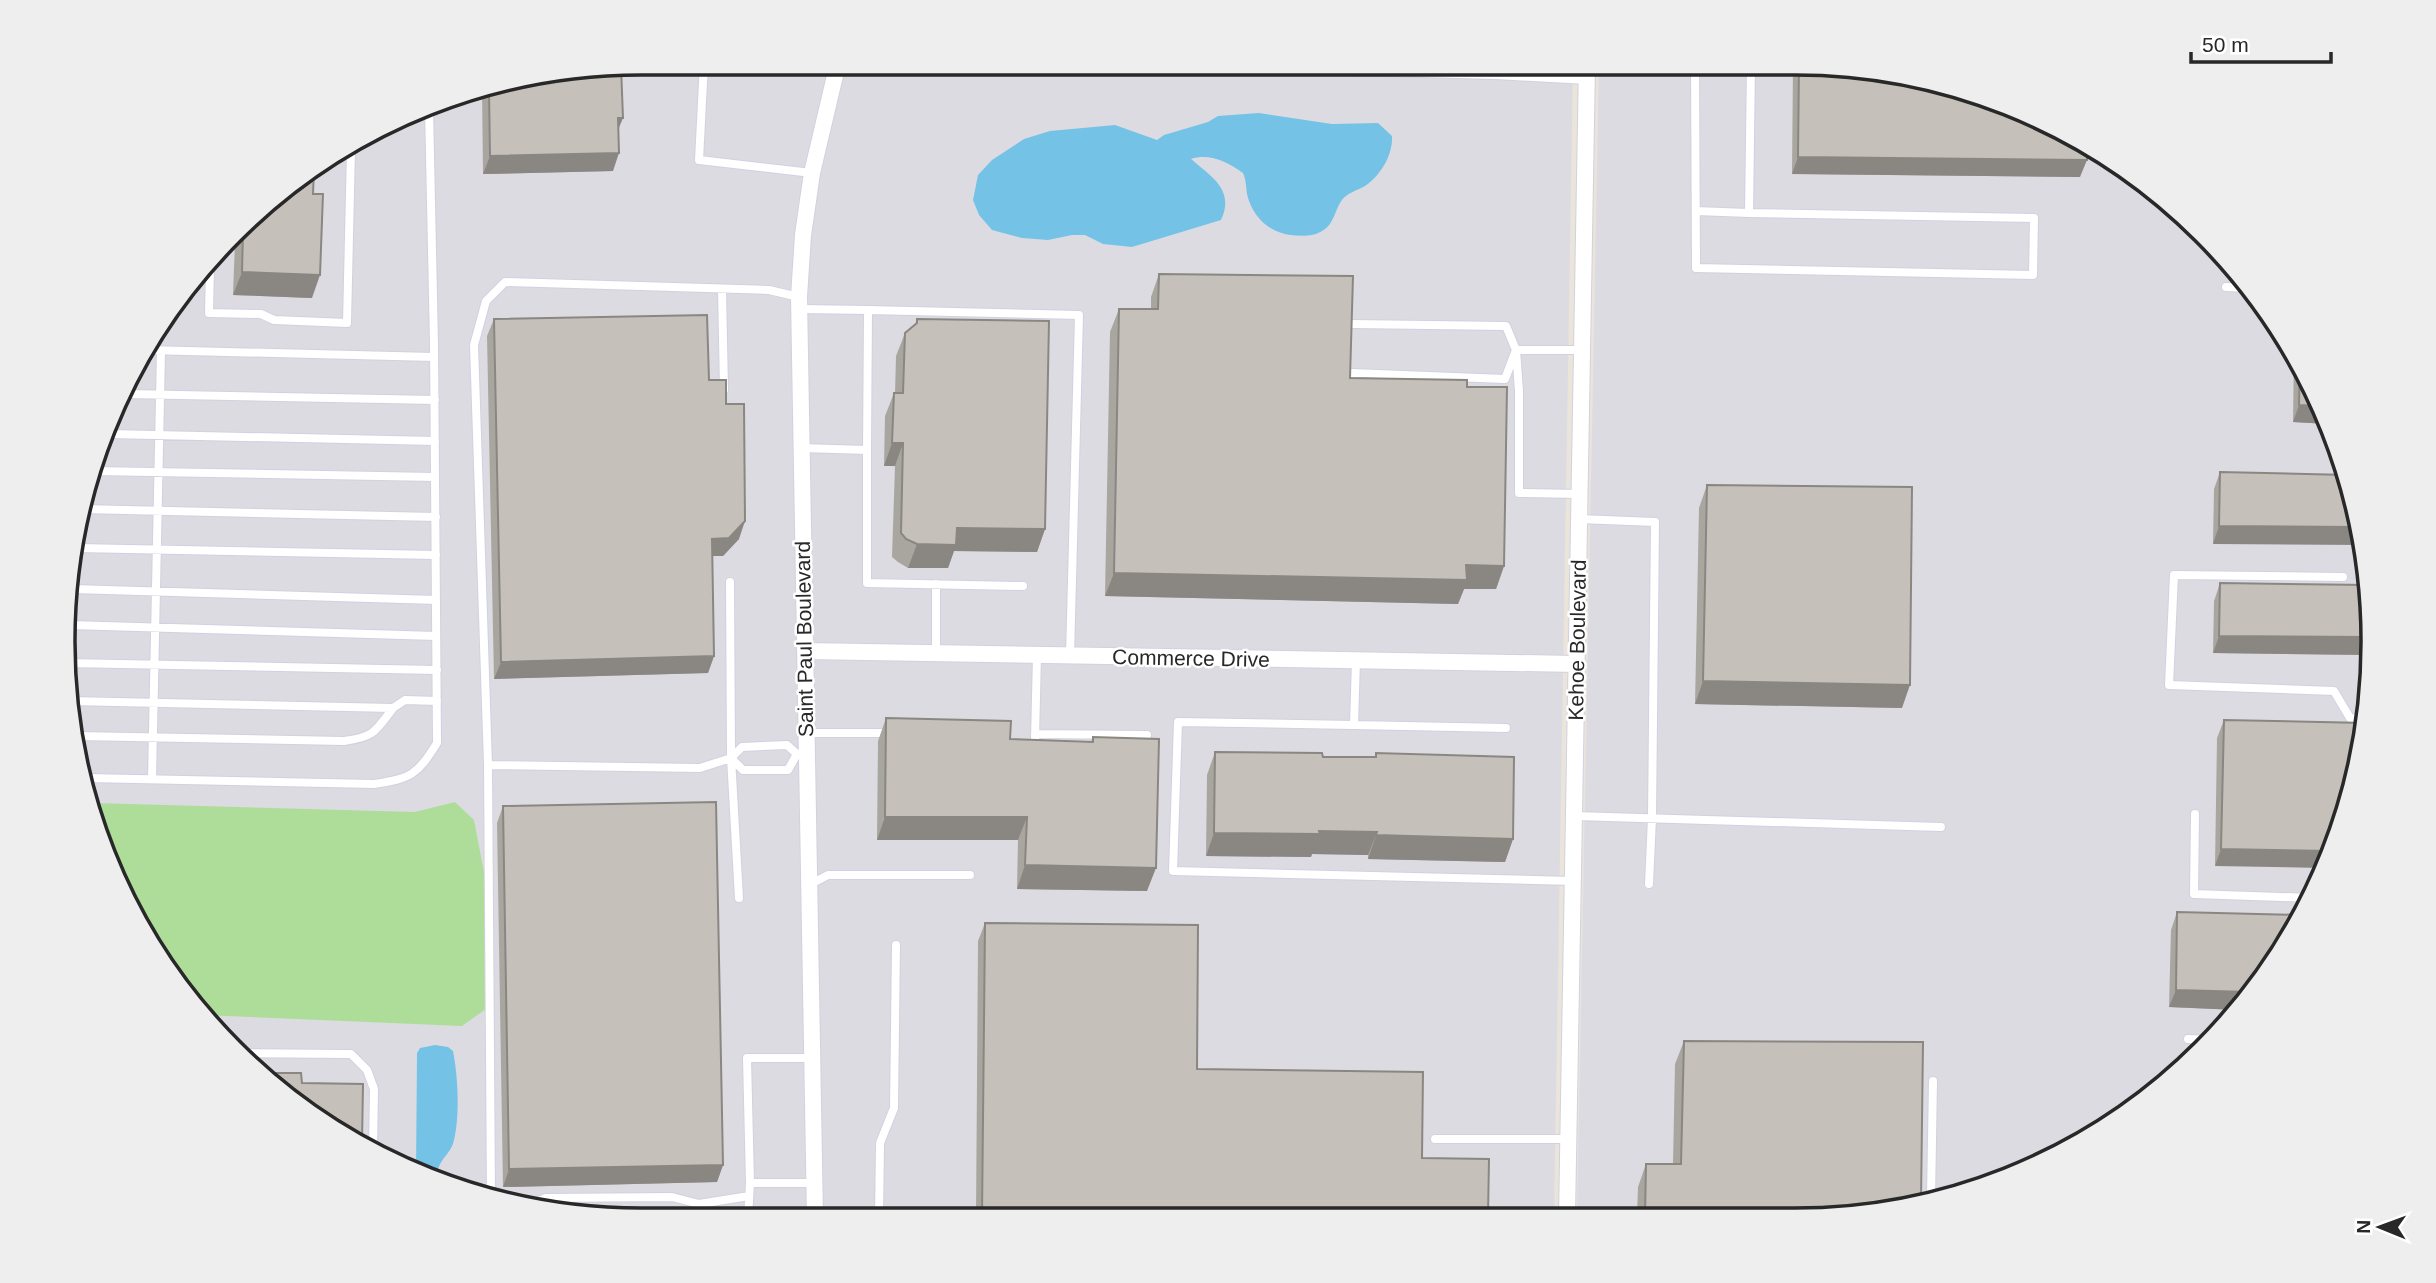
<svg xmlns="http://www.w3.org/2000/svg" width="2436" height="1283" font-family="Arial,sans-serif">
	<rect width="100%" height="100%" fill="#eae4db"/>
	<path fill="#dddbe2" d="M642,63L1573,64L1554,1216L604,1219L492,1200L385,1160L232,1050L161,963L107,863L64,680L83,492L160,320L289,183L455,94Z
		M1599,64H1832L1945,83L2051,123L2147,183L2230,260L2296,353L2342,456L2368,566L2372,680L2353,792L2313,898L2230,1023L2146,1101L2016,1176L1870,1215L1577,1216Z"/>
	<path fill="#aedd9a" d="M455,802L474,820L487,888L486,1009L462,1026L203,1015L161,963L107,863L93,803L415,812Z"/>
	<path fill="#74c3e6" d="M1259,113L1332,124L1378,123L1392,136C1393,155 1381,175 1365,186C1358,190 1347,193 1342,200C1335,209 1334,225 1322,231C1313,237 1300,236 1290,235C1268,232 1252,216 1247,194C1246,186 1246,180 1243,173C1227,162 1210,153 1191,159C1212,177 1235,190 1221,220L1132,247L1103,244L1085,235H1072L1048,240L1022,238L992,230L979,215L973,200L978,175L992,160L1024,139L1050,131L1115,125L1157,140L1164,135L1208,122L1218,116Z
		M435,1045L448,1047L453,1051C458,1076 460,1115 454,1140C451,1156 436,1159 437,1180L416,1172L417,1053L420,1048Z"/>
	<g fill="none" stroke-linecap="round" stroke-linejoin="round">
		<defs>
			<path id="service" d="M704,63L699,160L812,173
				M1040,63L1496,75L1587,80
				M1695,64L1696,268L2033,275L2034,218L1749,213L1751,64
				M1496,75V64
				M1696,211L1749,213
				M210,267L209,313L261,314L274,320L347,323L351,149
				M2226,287L2249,288
				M722,289L724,390
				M799,309L868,310L867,450L801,448
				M868,310L1079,315L1070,656
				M1352,324L1506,326L1516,350H1582
				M147,350L434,357
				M1352,373L1505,379L1516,350L1519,391V493L1580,494
				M127,394L435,400
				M109,434L435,441
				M867,450V583L1023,586
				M92,471L435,477
				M81,509L436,517
				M1579,519L1655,522L1652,818L1649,884
				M77,548L436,555
				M2343,577L2174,575L2169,685L2334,691L2350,718L2365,719
				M730,582L731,758L739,898
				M936,584V653
				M73,589L436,600
				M70,625L436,636
				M1356,660L1354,725L1178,722L1173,871L1573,881
				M66,663L437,670
				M69,701L393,708C375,732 374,737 344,741L77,736
				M393,708L405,700L437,701
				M1354,725L1506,728
				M806,733H891
				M1035,734L1147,735
				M1035,739L1037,655
				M731,758L743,770H788L797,754
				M488,765L700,768L731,758L742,747L787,745L797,754H807
				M87,778L374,784C412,778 417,775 437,743L434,344L429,108
				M152,779L161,351
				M2195,814L2194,894L2313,898
				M1575,816L1941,827
				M809,885L828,875H970
				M2188,1039L2211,1040
				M236,1053L351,1054L367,1070L374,1089L373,1151
				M812,1058H747L750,1183H815
				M1435,1139H1569
				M1931,1199L1933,1081
				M491,1200L488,765L474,345L486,301L505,282L769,290L799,297
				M528,1206L545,1198L672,1197L699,1204L749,1196
				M748,1218L750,1183
				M879,1218L880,1143L894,1108L896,945"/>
			<path id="minor" d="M805,651L1577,664
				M1567,1216L1587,64
				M815,1218L799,297L803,235L812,173L838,63"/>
		</defs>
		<use href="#service" stroke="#d0d2e0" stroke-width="10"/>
		<use href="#minor" stroke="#d0d2e0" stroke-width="18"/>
		<use href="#service" stroke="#fff" stroke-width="8"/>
		<use href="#minor" stroke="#fff" stroke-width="16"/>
	</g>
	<path fill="#a9a6a0" d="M1793,64H1832L2080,177L1792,174Z
		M621,66L618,130L613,171L483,174L482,89Z
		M289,183L312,298L233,295L235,241Z
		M1159,274L1350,378L1467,387L1504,566L1496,589H1464L1458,604L1105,596L1110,332L1119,309H1151V297Z
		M494,319L709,380L726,404L739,539L723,556H712L714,656L708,673L494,679L487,336Z
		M917,319L1045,529L1037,552L954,551L948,568H908L898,562L892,557L895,466H884L885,416L894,393H895L896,356L905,333L915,324Z
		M2294,350L2296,353L2328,424L2293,422Z
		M2220,472L2347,475L2213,544L2214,489Z
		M1707,485L1902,708L1695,704L1699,508Z
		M2220,583L2369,585L2371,655L2213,653L2214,601Z
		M886,718L1010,739L1091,742L1093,737L1147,891L1017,889L1018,840H877L878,741Z
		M2224,720L2365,723L2215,866L2217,738Z
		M1215,752L1323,757H1375L1376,753L1513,839L1505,862L1368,859V855L1312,854L1311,857L1206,856L1207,775Z
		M503,806L723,1165L717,1182L503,1187L497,823Z
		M2177,912L2302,915L2238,1010L2169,1007L2171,930Z
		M985,923L1197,1069L1422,1158L1488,1216L976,1218L978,941Z
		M1684,1041L1870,1215L1637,1216L1638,1187L1646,1164H1673L1675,1064Z"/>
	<path fill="#8a8782" d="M618,118H623L616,135Z
		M619,153L613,171L483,174L490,156Z
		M1798,157L2087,160L2080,177L1792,174Z
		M242,272L320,275L312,298L233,295Z
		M2299,405L2320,406L2328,424L2293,422Z
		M892,443H903L895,466H884Z
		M745,521L739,539L723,556H706L712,539Z
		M2219,526L2359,527L2363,545L2213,544Z
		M957,528L1045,529L1037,552L954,551L948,568H908L917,544Z
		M1466,565L1504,566L1496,589H1464L1458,604L1105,596L1114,573Z
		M2219,636L2370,637L2371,655L2213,653Z
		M714,656L708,673L494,679L501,662Z
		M1703,681L1910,685L1902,708L1695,704Z
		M885,817H1027L1018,840H877Z
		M1319,831L1377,832L1368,855L1312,854L1311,857L1206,856L1214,833Z
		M1376,835L1513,839L1505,862L1368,859Z
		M2221,849L2331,851L2324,868L2215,866Z
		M1025,865L1156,868L1147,891L1017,889Z
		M2176,990L2250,992L2238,1010L2169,1007Z
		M723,1165L717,1182L503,1187L509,1169Z"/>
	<path fill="#c5c1ba" stroke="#8a8782" stroke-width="2" d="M1799,64H1832L1945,83L2051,123L2087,145V160L1798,157Z
		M621,66L623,118H618L619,153L490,156L489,88Z
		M314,169L313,194H323L320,275L242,272L243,232L289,183Z
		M1159,274L1353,276L1350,378L1467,380V387H1507L1504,566L1466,565L1467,580L1114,573L1119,309H1158Z
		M707,315L709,380H726V404H744L745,521L729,538L712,539L714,656L501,662L494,319Z
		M917,319L1049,321L1045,529L957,528L956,545L917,544L906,539L901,533L903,443H892L894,393H903L905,333L917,323Z
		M2300,361L2320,406L2299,405Z
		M2220,472L2347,475L2359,527L2219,526Z
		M1707,485L1912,487L1910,685L1703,681Z
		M2220,583L2369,585L2370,637L2219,636Z
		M886,718L1011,721L1010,739L1093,742V737L1159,739L1156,868L1025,865L1027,817H885Z
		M2224,720L2365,723L2353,792L2331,851L2221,849Z
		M1215,752L1322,753L1323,757H1376V753L1514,757L1513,839L1376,835L1377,832L1319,831L1320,834L1214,833Z
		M716,802L723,1165L509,1169L503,806Z
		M2177,912L2302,915L2250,992L2176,990Z
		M985,923L1198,925L1197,1069L1423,1072L1422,1158L1489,1159L1488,1216L982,1218Z
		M1684,1041L1923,1042L1921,1201L1870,1215L1645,1216L1646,1164H1681Z
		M264,1073H301L302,1083L363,1084L362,1143Z"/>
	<g text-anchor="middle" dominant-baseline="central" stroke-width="5" stroke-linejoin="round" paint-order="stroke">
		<g font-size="21" fill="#282828" stroke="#fff">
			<text transform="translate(804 639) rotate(-91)">Saint Paul Boulevard</text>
			<text transform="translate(1577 640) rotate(-89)">Kehoe Boulevard</text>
			<text transform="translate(1191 658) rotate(1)">Commerce Drive</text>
		</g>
	</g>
	<path d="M0 0H2436V1283H0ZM641 75H1795A566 566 0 0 1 2361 641V642A566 566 0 0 1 1795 1208H641A566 566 0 0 1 75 642V641A566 566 0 0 1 641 75Z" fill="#eee" fill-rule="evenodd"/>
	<path fill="none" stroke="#282828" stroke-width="3.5" d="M641 75H1795A566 566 0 0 1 2361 641V642A566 566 0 0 1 1795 1208H641A566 566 0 0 1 75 642V641A566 566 0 0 1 641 75Z"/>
	<g transform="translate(2380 1227) rotate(271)" stroke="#ffffff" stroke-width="5" paint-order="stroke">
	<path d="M0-5L12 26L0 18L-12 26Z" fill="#282828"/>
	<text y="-10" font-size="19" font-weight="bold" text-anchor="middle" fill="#282828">N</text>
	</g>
	<path d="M2191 52v10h140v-10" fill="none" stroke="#282828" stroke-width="3.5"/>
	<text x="2202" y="52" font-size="21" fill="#282828" stroke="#ffffff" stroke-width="5" paint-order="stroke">50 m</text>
</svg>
